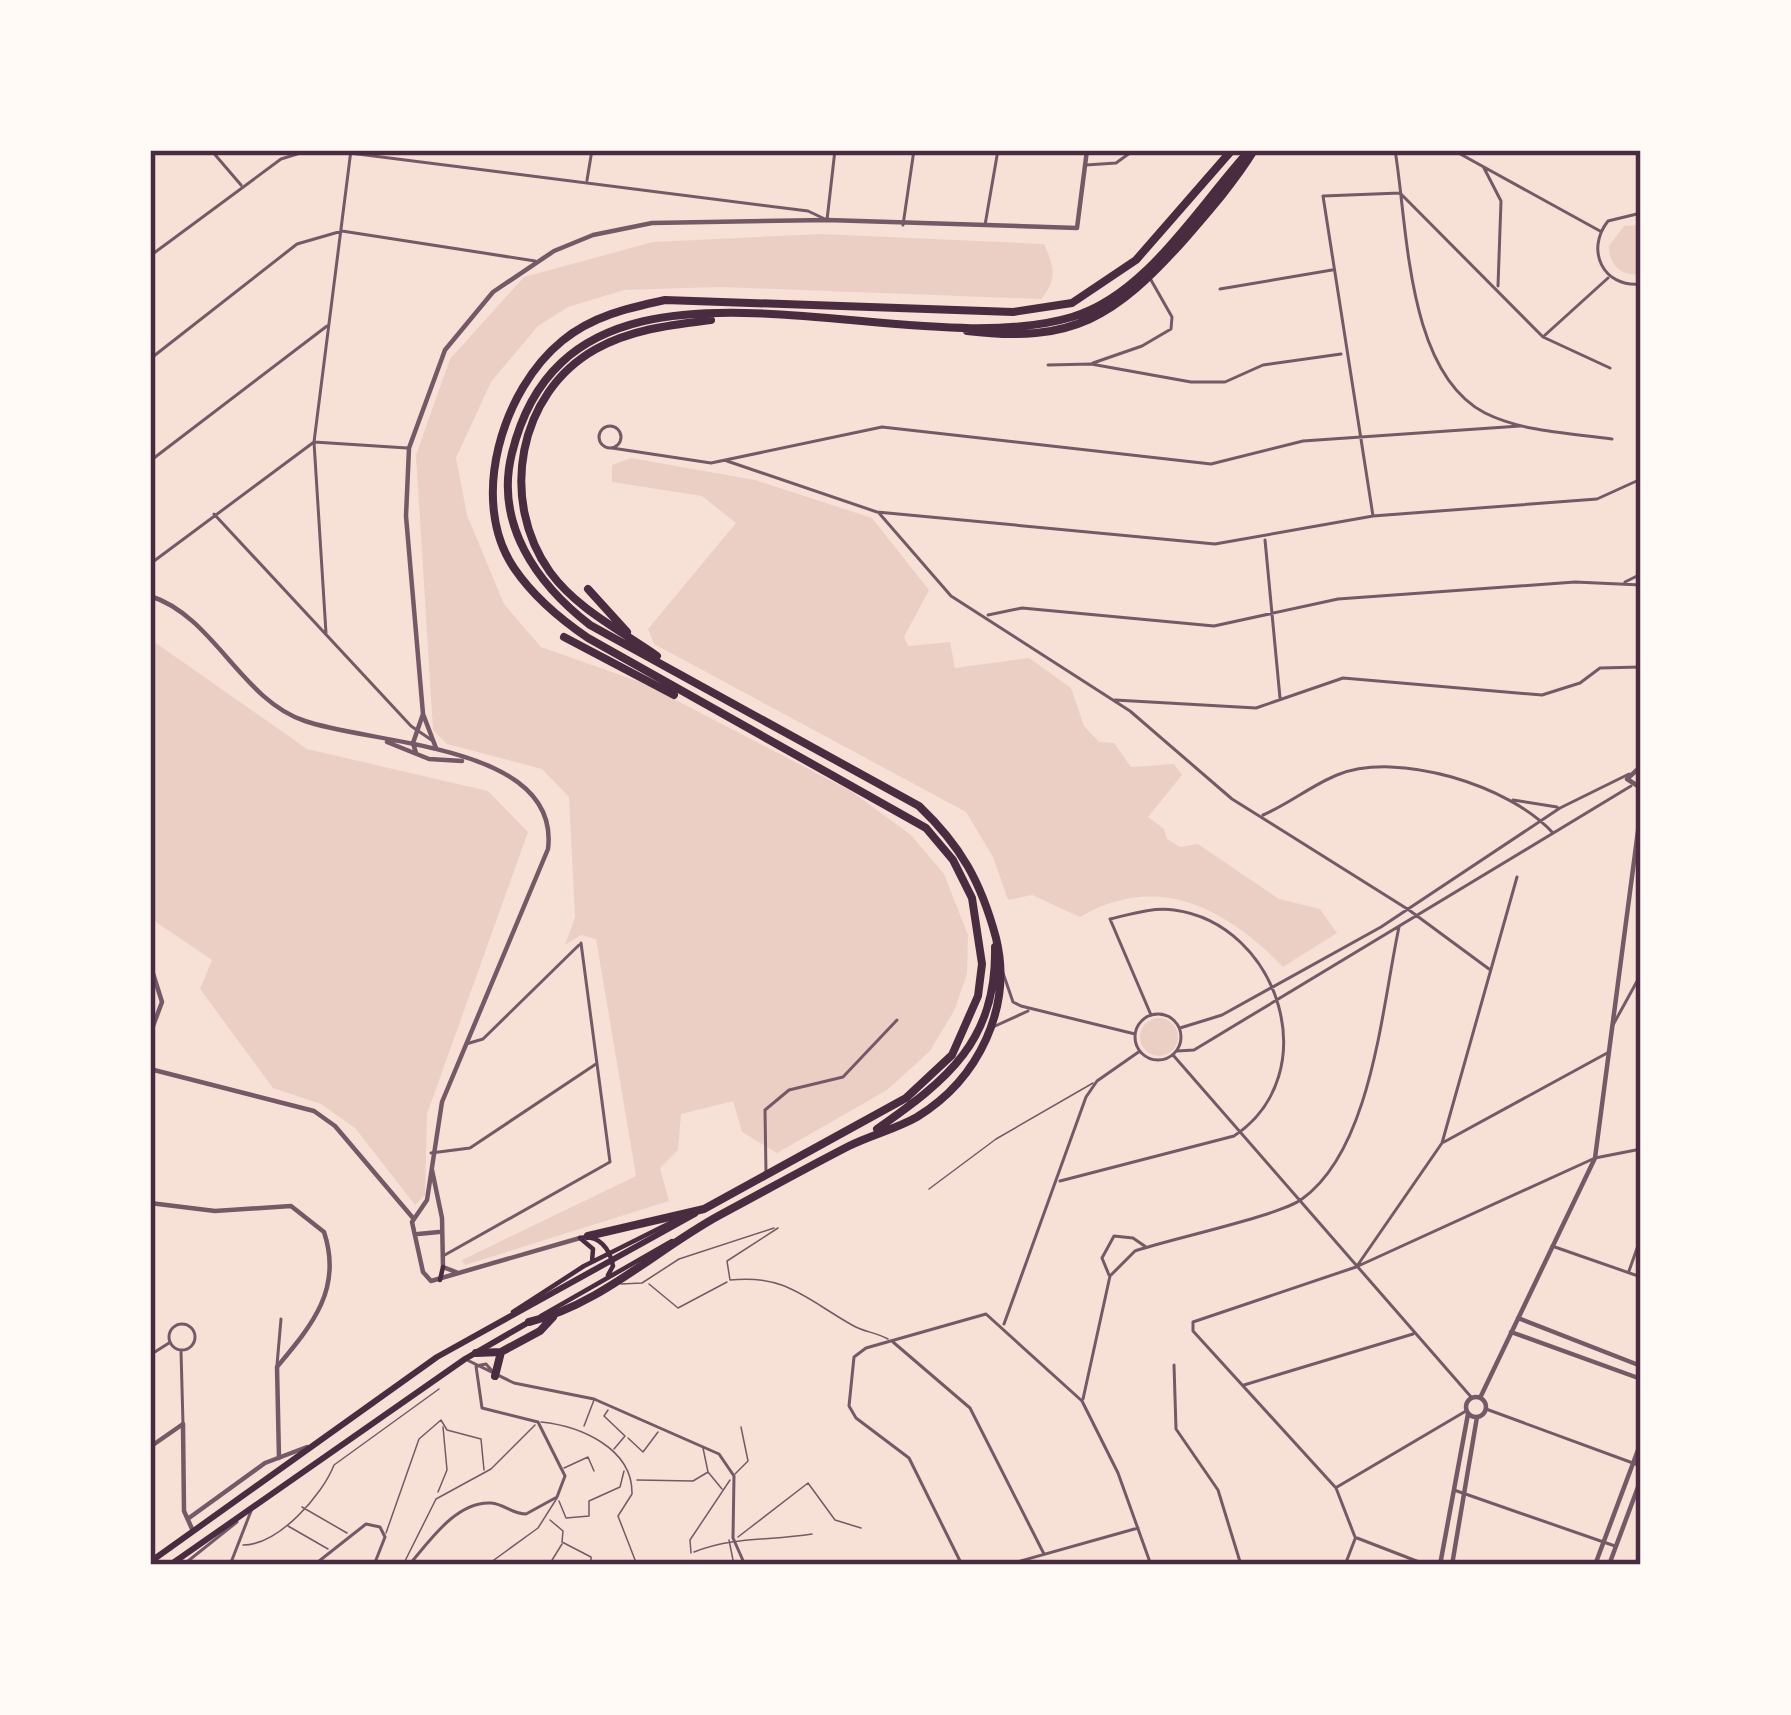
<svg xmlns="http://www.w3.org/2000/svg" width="1791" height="1715" font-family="Cabin,sans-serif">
	<rect width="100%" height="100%" fill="#f7e1d7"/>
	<path fill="#ebcfc5" d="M1641,225V274C1621,277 1609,265 1609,246L1624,226Z
		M821,234L1044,244C1054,266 1058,280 1041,299L719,287L624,290L568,307L538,326L491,382L456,458L467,515L504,604L541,647L643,683L851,791L911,835L944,874L968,935L967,974L954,1011L930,1051L887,1090L777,1153L742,1132L733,1101L681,1114L678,1150L660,1168L669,1201L465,1265L462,1260L636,1176L596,939L581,935L565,945L575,917L569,797L542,769L447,744L433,730L416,455L450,359L524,277L653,242Z
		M631,458L755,480L872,518L929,590L904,637L908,646L950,642L955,668L1029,658L1071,688L1084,726L1099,742L1114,743L1131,767L1174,764L1182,775L1148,817L1164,829L1167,839L1180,847L1198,844L1279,899L1320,909L1337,933L1283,967C1225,907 1156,872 1080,917L1032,895L1008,900L993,857L966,812L654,644L648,629L736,523L702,496L612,482V465Z
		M150,639L307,749L488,791L528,832L427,1114L425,1195L415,1205L355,1128L321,1104L273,1088L200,989L212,960L150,918Z
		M1140 1037a19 19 0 1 1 38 0a19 19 0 1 1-38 0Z"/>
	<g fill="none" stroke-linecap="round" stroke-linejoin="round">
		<path stroke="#755966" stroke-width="1.5" d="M929,1189L996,1139L1093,1083
			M778,1228L727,1261L730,1280C785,1274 806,1299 852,1325C863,1332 876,1332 888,1339
			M621,1284L642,1283L679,1259L774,1228
			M649,1284L678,1308L727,1282
			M608,1410L604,1416L625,1436L614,1449
			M541,1422C580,1426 633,1448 632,1494L618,1516L637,1565
			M584,1426L594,1400
			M628,1438L643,1452L658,1432
			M703,1448L708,1472L722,1489
			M564,1468L588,1457L594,1471
			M735,1474L748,1461L741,1427
			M637,1480L693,1481L708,1472
			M438,1492L447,1470L443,1427
			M559,1501L566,1518L589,1516V1501L620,1487L624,1471
			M302,1507L347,1533
			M550,1520L563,1531L562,1542L591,1557V1565
			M288,1526L328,1549
			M386,1533L419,1439L441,1420L447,1430L481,1439L484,1470
			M738,1537L808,1483L835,1520L861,1528
			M729,1540L734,1565
			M243,1545C279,1545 323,1494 334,1465L439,1389
			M694,1552C734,1536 770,1541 812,1534
			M691,1553L690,1540L730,1480
			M403,1565L436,1499L491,1469L535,1425
			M487,1565L538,1528L557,1498
			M549,1565L562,1544
			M770,1565H782"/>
		<path stroke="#755966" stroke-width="3" d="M211,150L241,185
			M326,150L808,211L827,220L835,150
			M1395,150C1408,227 1406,372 1485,413C1523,432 1570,433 1612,439
			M1453,150L1600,231
			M150,152L153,150
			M1086,165L1116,163L1134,150
			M1484,168L1501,201L1498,286
			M587,180L592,150
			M1641,213L1608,221C1585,250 1603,288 1641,284
			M903,225L914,150
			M985,225L998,150
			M150,256L281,159L310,150
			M1220,289L1332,270
			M1544,336L1608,278
			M150,359L297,244L342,231L535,261
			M1093,363L1142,346L1171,329L1172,317L1151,280
			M1048,365L1091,364L1191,382H1225L1263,365L1341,354
			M599 437a11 11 0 1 1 22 0a11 11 0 1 1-22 0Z
			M612,448L711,463L882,427L1211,464L1303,441L1520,426
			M150,461L327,326
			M727,461L877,512L1215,544L1373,516L1597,499L1641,479
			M879,513L951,596L1130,711L1232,799L1409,910L1489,969
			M214,514L411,726L433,741
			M1373,516L1323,196L1400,193L1543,337L1610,368
			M1265,540L1280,698
			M150,564L314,442L407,448
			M1625,582L1641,574
			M988,615L1022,608L1214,626L1338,599L1575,582L1641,585
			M326,633L314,442L351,150
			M1115,700L1256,708L1343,678L1542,695L1580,683L1600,668L1641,667
			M1513,800L1557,807
			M1263,815C1289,804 1312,785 1337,775C1397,750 1511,786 1553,833
			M1002,970L1013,1002L1021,1006L1135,1034
			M1135 1037a23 23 0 1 1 46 0a23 23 0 1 1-46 0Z
			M1613,1025L1641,974
			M993,1027L1028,1011
			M1180,1028L1222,1015L1381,927L1560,808L1629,774
			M466,1044L483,1039L579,945
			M1177,1051L1194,1050L1631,786
			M1173,1055L1472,1398
			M1444,1142L1609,1052
			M431,1153L470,1148L596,1064
			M766,1173L765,1110L789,1090L843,1077L897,1020
			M1060,1181L1234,1136C1327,1074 1279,924 1174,910C1153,907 1131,914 1110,919L1151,1015
			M1552,1246L1641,1277
			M443,1256L610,1162L581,943
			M1357,1266L1442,1143L1517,877
			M1629,1271L1641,1237
			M1109,1275L1102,1258L1114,1236L1133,1238L1146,1247
			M1004,1324L1086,1097L1097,1081L1140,1051
			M169 1337a13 13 0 1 1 26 0a13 13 0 1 1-26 0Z
			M893,1342L970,1408L1044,1554
			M181,1351L183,1424
			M150,1355L169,1343
			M465,1359L514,1383L594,1399L719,1454L734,1476L733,1538L745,1565
			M277,1365L281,1319
			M1174,1365L1176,1429L1218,1490L1241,1565
			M1244,1385L1413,1334
			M1083,1399L1110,1276L1135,1251C1170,1239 1279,1216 1302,1199C1372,1149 1382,1006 1399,927
			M1486,1409L1641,1466
			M1337,1487L1466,1411
			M1454,1490L1615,1546
			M1355,1537L1336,1488L1193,1331V1322L1356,1267L1595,1158L1641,1149
			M1357,1538L1427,1565
			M183,1565L237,1522
			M230,1565L251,1511
			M314,1565L366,1524L380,1527L385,1537L374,1565
			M409,1565C429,1542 456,1501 491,1503C505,1504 511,1514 526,1514L557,1497L565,1476L538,1422L482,1408L476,1366L486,1364L494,1373
			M962,1565L909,1458L856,1418L849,1406L854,1357L866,1348L986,1314L1082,1401L1118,1473L1151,1565
			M1006,1565L1138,1528
			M1345,1565L1355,1539"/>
		<path stroke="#755966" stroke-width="4.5" d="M150,596C214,616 241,700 305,721C374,745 561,744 548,849L442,1102L427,1200L412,1222L423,1272L431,1281L580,1238
			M387,742L429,759L462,761
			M436,748L423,714L406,516L409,448L445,350L493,292L554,251L593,235L652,223L827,220L1077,228L1087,150
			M416,753L413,743L423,714
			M1638,769L1627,779L1641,788
			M150,964L162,1002L150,1034
			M150,1069L314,1111L335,1126L413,1218
			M432,1170L442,1218L443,1267L456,1272
			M150,1203L215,1211L291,1206L324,1232C343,1289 312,1325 277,1367L279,1458
			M418,1234L439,1232
			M1518,1318L1641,1366
			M1511,1332L1641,1379
			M1466 1407a10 10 0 1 1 20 0a10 10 0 1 1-20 0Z
			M1480,1398L1595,1158L1641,808
			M183,1424L184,1511L193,1531
			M150,1447L183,1424
			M189,1518L265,1463L307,1447
			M1440,1565L1468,1414
			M1452,1565L1477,1417
			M1595,1565L1641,1442
			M1609,1565L1641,1479"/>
		<path stroke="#4a2c40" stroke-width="4.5" d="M580,1238C599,1234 610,1249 613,1266L608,1275
			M580,1238L593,1249L592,1262
			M440,1280L443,1267
			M513,1312L584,1266L680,1218
			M541,1316L672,1241"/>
		<path stroke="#4a2c40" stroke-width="6" d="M150,1562L437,1357L695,1214
			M170,1565L465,1359L529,1322"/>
		<path stroke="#4a2c40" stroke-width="8" d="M967,331C1073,344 1115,317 1184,240C1209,211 1233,184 1253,152
			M588,589L627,632
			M564,637L674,695
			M657,656C620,630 577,609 550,572C499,501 517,393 596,349C632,329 671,325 711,320
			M877,1129C947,1080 997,1041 995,947
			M588,1236L704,1209L906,1098L952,1055L978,996L982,964L972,898L953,860L926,828L588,638C560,619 533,596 514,568C468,500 503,389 562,341C592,316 628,308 665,300L1013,312L1072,303L1136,260L1232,150
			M529,1322C600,1305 657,1249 720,1215C763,1192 806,1168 849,1146C871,1135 896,1129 917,1117C979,1079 1013,1007 996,938C981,882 961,846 919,806L590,625C537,584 494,524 512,453C572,209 898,369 1072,317C1147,295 1199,205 1250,150
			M476,1353L501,1352
			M495,1376L501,1352L540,1331L553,1317"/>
	</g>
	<rect width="1791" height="1715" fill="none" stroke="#fffaf5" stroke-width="306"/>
	<rect x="153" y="153" width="1485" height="1409" fill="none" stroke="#4a2c40" stroke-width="4.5"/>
</svg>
